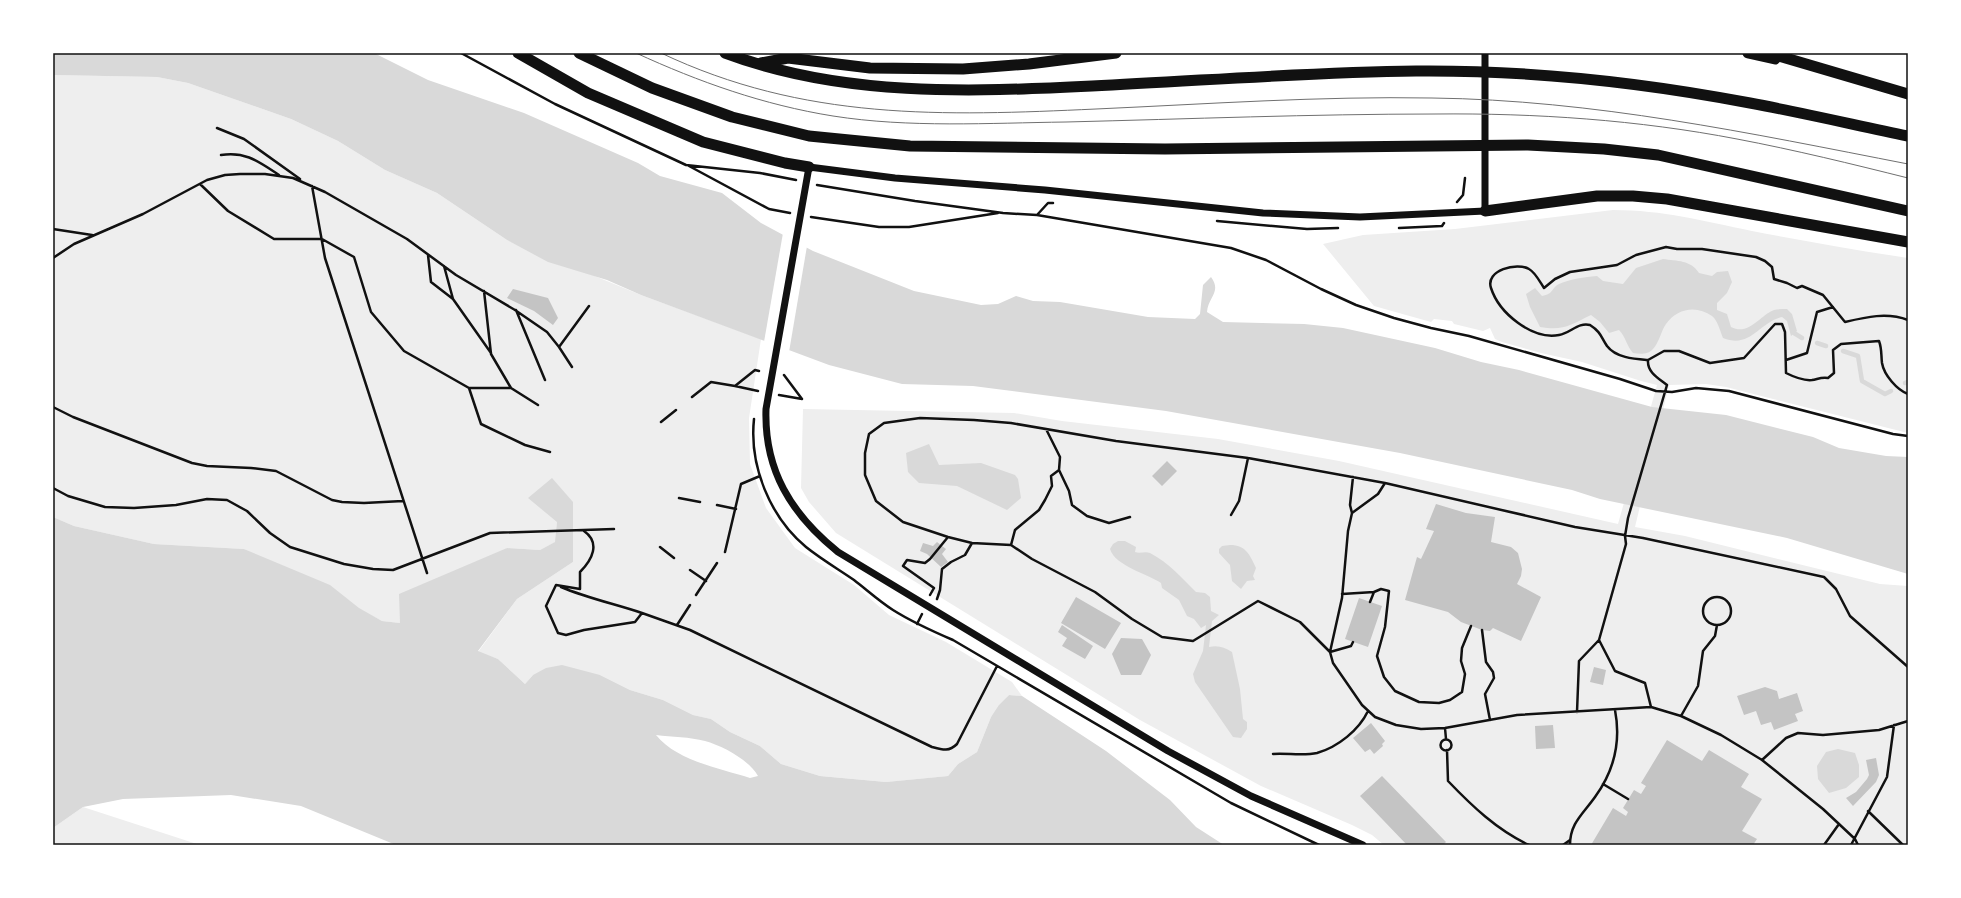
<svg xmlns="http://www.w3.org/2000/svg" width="1961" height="898" font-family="'Noto Sans',sans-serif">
	<rect width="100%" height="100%" fill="#fff"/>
	<path fill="#eee" d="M53,75L157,77L188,83L291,119L338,141L385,170L437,193L507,240L641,295L761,339L749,418L750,464L766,508L795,548L854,585L889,615L946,642L1012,682L1022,696L1009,695L991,717L977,752L958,764L948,776L886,782L820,776L781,764L760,746L730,732L711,719L693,715L663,700L630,690L600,675H533L525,684L498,659L478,652L517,599L573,562V503L557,522L556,542L540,550L507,548L400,623L382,621L244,549L154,544L74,526L53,517Z
		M1613,210C1663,210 1703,221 1752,231C1804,241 1856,250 1908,258V433L1726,387L1706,384L1669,385L1635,527L1685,536L1880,584L1908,586V845H1384L1372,835L1352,825L1261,786L1140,720L836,533L809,502L801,488L803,409L1014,413L1062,421L1218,439L1339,461L1618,524L1657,385L1641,381L1582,362L1541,353L1502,342L1495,339L1490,328L1483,331L1454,324L1452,321L1434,319L1431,322L1374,306L1323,244L1363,235L1455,229Z
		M83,807L200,845H53V828Z"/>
	<path fill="#d9d9d9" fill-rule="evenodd" d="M53,53H374L428,80L524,113L638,163L660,176L722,193L761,223L813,251L914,291L981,305L998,304L1016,296L1033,301L1060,302L1148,317L1195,319L1200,314L1203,285L1211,277C1222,292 1208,297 1207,312L1223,322L1304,324L1343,328L1435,348L1481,362L1519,370L1652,407L1726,415L1813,437L1839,448L1886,456L1908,457V574L1787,538L1600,499L1572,490L1400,453L1166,411L973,386L902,384L829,365L641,295L607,280L548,262L507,240L437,193L385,170L338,141L291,119L188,83L157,77L53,75Z
		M1663,259C1677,261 1691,260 1699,273L1712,276L1717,272L1728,271L1732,282L1727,293L1717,303V310L1727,314L1731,327C1749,336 1759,316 1774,310C1778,309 1783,309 1787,309L1792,314L1797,331L1791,336L1787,321L1782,317C1758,323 1751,349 1723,338C1720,331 1718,321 1712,316C1697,305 1677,308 1666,324C1661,331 1659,343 1653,349C1648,355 1639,354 1633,353C1626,345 1626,337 1619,330L1609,333L1600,322L1591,315C1570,325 1564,331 1540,327L1530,307L1526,294L1535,288L1542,296C1554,294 1551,288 1559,284C1571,279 1584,277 1597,276L1603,281L1623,284L1636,268Z
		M929,444L939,465L981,463L1015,475L1018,479L1021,498L1007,510L957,486L919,483L908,472L906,453Z
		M552,478L573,502V562L517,599L478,651L498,659L525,684L533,675L546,668L562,665L600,675L630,690L663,700L693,715L711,719L730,732L760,746L781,764L820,776L886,782L948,776L958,764L977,752L991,717L999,705L1009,695L1022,696L1106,751L1170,800L1196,827L1224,845H396L301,806L231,795L123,799L83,807L53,828V517L74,526L154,544L244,549L330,585L359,608L382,621L400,623L399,594L507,548L540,550L555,542L557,522L528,498ZM656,735C672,737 690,737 705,741C723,746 749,760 758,776L750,778C719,768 677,761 656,735Z
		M1118,541H1125L1136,547L1135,552C1140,554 1145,551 1150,553C1169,563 1182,578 1196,592L1205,593L1210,597L1211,611L1219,615L1212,621L1209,647C1218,645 1224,647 1232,652L1240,689L1243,719L1247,722V729L1241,738L1233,737L1195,682L1193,674L1203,651L1206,625L1201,628L1194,619L1187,616L1179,600L1162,588L1161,583C1148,574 1115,566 1110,549L1113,544Z
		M1230,545C1246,545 1250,555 1256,568L1253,576L1255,580L1247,581L1241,589L1232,581L1230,565L1219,553V549L1222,546Z
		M1838,749L1855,753L1859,765V777L1846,788L1829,793L1818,779L1817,766L1826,752Z"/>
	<path fill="#fff" d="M783,233L807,246L789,352L764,342Z"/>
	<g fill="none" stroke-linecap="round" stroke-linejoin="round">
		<path stroke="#d9d9d9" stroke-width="4.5" d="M1794,333L1802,338
			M1817,343L1826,346
			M1843,351L1858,356L1862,381L1885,394L1891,391
			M1905,383L1908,382"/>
	</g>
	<path fill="#c4c4c4" d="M513,289L548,298L558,318L553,325L534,311L507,298Z
		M1167,461L1177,471L1162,486L1152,476Z
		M1436,504L1466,513L1495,517L1491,542L1511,547L1518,553L1522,569L1521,576L1517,584L1541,597L1521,641L1493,628L1490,631L1482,630L1461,622L1448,612L1405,600L1417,557L1421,559L1434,531L1426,529Z
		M937,542L946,549L942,554L948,562L941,567L927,554L920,551L923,543L933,546Z
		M1076,597L1121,623L1105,649L1061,623Z
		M1359,598L1382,606L1368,647L1345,639Z
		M1062,625L1093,646L1085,659L1062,646L1067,638L1058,632Z
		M1121,638L1142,639L1151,655L1141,675H1121L1112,654Z
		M1594,667L1606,670L1603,685L1590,682Z
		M1765,687L1777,691L1779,699L1797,693L1803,711L1795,714L1798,721L1774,730L1771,722L1761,725L1756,711L1744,715L1737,696Z
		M1371,723L1385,741L1382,744L1383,746L1374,754L1370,749L1365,752L1353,738Z
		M1553,725L1555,748L1536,749L1535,726Z
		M1667,740L1702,761L1709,750L1749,774L1741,787L1762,799L1742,831L1757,839L1753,845H1591L1613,808L1626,816L1628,812L1623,808L1634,790L1641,794L1646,786L1641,783Z
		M1876,758L1879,775L1876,782L1853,806L1846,798L1856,792L1867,779L1869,775L1866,760Z
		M1382,776L1446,842L1443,845H1407L1360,796Z"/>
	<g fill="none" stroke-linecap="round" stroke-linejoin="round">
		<path stroke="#111" stroke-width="2.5" d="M461,53L555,104L686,165L760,173L796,180
			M217,128L244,139L300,179
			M221,155C246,151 259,162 279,175
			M689,166L769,209L790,213
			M200,184L228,211L274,239H322L354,257L371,312L404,351L469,388L481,424L525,445L550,452
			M817,185L915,201L1003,213L1037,215L1231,248L1266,260L1321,289L1356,305L1394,318L1431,328L1469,336L1620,379L1656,391L1672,392L1696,388L1729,391L1893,434L1908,436
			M312,186L325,258L427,573
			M1457,202L1463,195L1465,178
			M1037,215L1048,203H1053
			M811,217L879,227H909L998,213
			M1217,221L1307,229L1338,228
			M1399,228L1442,226L1444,223
			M53,229L92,235
			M428,255L431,282L453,299
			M53,258L74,244L143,214L207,180L225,175L240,174H265L293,178L325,192L407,239L456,275L515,310L547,332L559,347L589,306
			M444,266L453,299L491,353
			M484,291L491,354L511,388
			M516,310L545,380
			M559,347L572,367
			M1648,360C1635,359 1616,358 1607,346C1601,337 1601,332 1590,325C1578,322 1571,333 1559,335C1532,340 1499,313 1491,288C1485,270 1517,262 1529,269C1535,272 1540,282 1544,288L1555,279L1570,272L1617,265L1636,255L1666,247L1677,249H1702L1756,257L1765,261L1772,267L1774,279L1787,283L1797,288L1802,286L1823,295L1845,322C1866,317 1887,312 1908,320
			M1786,360L1807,353L1817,312L1833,307
			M735,386L758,391
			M469,388H511L538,405
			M779,395L802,399L784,375
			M692,397L711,382L735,386L755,370L759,371
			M53,407L73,417L192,463L207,466L251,468L276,471L332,500L342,502L364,503L403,501
			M754,419C749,466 770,517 806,547C821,559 838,569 854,580C867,590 879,601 893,610C912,622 932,631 953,640L1231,803L1319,845
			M661,422L676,410
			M1046,429L1060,457L1059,470
			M53,488L68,496L105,507L134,508L176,505L207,499L227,500L247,511L270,533L290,547L344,564L373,569L393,570L490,533L614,529
			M679,498L700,502
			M717,505L736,509
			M1352,513L1378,494L1385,483
			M1231,515L1239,501L1248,458
			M584,531C601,543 592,560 580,572V589L556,585L546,606L558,633L566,635L584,630L635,622L642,613L690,630L932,747C943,750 949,752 957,744L997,666
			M1011,545L1015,530L1039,510L1045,500L1052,486L1051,476L1059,470L1069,491L1072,505L1087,516L1109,523L1130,517
			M660,547L674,558
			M725,552L741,484L760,476
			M690,570L706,581
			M561,587C587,598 615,604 642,613
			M1342,594L1374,592
			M696,595L717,563
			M930,595L934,588L903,566L907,560L925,563L930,559L948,537
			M1703 611a14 14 0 1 1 28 0a14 14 0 1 1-28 0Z
			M937,599L940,590L942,569L951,562L965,555L972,543
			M1370,602L1374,592L1381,589L1389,591L1385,627L1377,656L1384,677L1395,691L1419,702L1439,703L1450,700L1462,692L1465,674L1461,661L1462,648L1471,626
			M917,624L922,614
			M677,625L690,605
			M1482,630L1486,662L1493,672L1494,678L1485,694L1490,720
			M1599,640L1615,671L1645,683L1651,707
			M1353,642L1351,646L1330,652L1342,598L1348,531L1352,513L1350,505L1353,477
			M1908,667L1850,616L1836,589L1824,577L1643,538L1575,527L1385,483L1248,458L1116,441L1011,423L974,420L920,418L884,423L869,434L865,453V475L876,501L903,522L948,537L972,543L1011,545L1032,559L1095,592L1132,619L1162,637L1193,641L1258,601L1300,622L1330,652L1333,663L1362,705L1375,717L1396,725L1421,729L1445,728L1517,715L1651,707L1681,716L1721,735L1762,760L1786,738L1798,733L1823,735L1879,730L1908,721
			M1577,712L1579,661L1599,640L1626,544L1625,536L1628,518L1667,385C1658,378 1647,372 1648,360L1664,351H1679L1710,363L1744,358L1775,324H1782L1785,332L1786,373C1794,377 1803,381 1812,380C1818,379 1821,377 1828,378L1834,373L1833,350L1841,344L1879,341C1882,349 1881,355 1882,363C1884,375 1897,390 1908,394
			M1681,716L1698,686L1703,651L1715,636L1717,625
			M1445,728L1446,739
			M1440.5 745a5.5 5.5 0 1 1 11 0a5.5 5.5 0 1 1-11 0Z
			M1447,750L1448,781C1472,806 1497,830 1529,845
			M1273,754C1287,753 1304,756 1317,753C1338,747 1359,730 1368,711
			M1762,760L1823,809L1855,839L1858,845
			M1603,784L1628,799
			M1868,811L1903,845
			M1563,845L1570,840
			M1570,845C1570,823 1583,814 1595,797C1614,771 1621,741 1615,710
			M1824,845L1839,824
			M1851,845L1887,777L1894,725"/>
		<path stroke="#111" stroke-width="7" d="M1363,845L1251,796L1168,751L838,552C791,514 764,470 766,409L809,167L895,178L1045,190L1263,213L1360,217L1485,211V53"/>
		<path stroke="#111" stroke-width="11" d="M518,53L588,93L703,142L785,163L809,167
			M579,53L652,88L732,117L809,136L910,146L1165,149L1528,145L1604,149L1658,155L1908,211
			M725,53C842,97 969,92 1092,86C1200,81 1308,72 1416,71C1527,70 1640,82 1750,103C1803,113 1855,125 1908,136
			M1748,53L1775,59
			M1769,53L1908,94
			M761,63L788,58L870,68L963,69L1029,64L1116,53
			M1485,211L1597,196H1633L1667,199L1908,242"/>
		<path stroke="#707070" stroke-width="1" d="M636,53C699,82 764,105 833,116C909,128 989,123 1066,122C1189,119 1312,114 1435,114C1536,113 1638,120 1737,139C1795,150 1852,164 1908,178
			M661,53C804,121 943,116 1096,109C1208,104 1320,96 1432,98C1594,100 1749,133 1908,164"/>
	</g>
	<rect width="1961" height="898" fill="none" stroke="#ffffff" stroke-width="108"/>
	<rect x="54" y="54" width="1853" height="790" fill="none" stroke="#111" stroke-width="1.5"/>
</svg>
